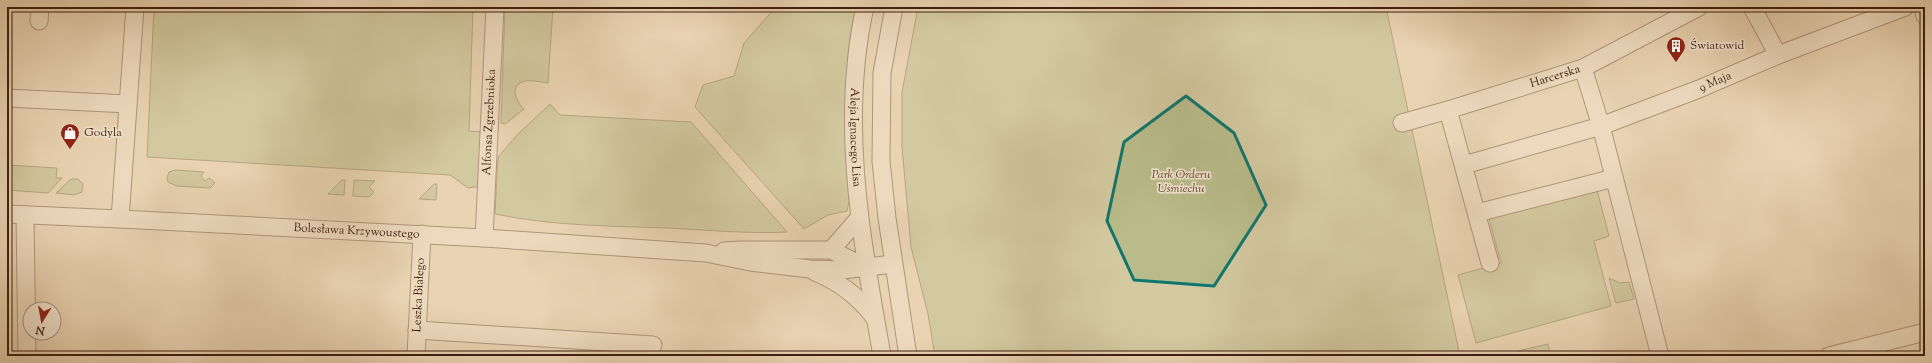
<svg xmlns="http://www.w3.org/2000/svg" width="1932" height="363" font-family="'Sorts Mill Goudy',serif">
	<rect width="100%" height="100%" fill="#e9d3b2"/>
	<filter id="stains"><feTurbulence type="fractalNoise" baseFrequency=".005" numOctaves="4"/><feColorMatrix values="0 0 0 0 .2 0 0 0 0 .09 0 0 0 0 .02 0 0 0 .5 -.17"/></filter>
	<radialGradient id="worn" r=".72"><stop offset=".6" stop-color="#630" stop-opacity="0"/><stop offset="1" stop-color="#630" stop-opacity=".3"/></radialGradient>
	<path fill="#b9bc8a" stroke="#7c6d4c" d="M154,7H473L469,131L483,132L481,183L476,187L468,188L450,175L147,157Z
		M505,7H553L548,83C540,82 529,79 522,82C509,87 517,103 524,109L505,124L501,123Z
		M776,7H856C840,71 848,136 849,201L847,211L828,215L804,229L695,107L703,85L734,76L744,43Z
		M918,7H1386L1460,356H935L928,314L911,247L902,147V92Z
		M550,104L560,115L691,122L787,232C748,234 708,230 668,228C611,226 552,226 495,214L498,157L518,134Z
		M7,165L57,168L56,178H62L48,193L7,190Z
		M175,170L204,172L201,176L205,181L209,178L215,183L210,188L177,186L168,182L167,178L169,172Z
		M71,179H78L83,184L82,192L74,195L56,193Z
		M342,180H345L344,195L328,194Z
		M354,180L375,181L369,187L374,192L369,197L353,196Z
		M434,184H437L436,200L419,199Z
		M1597,190L1609,236L1594,241L1611,306L1476,343L1458,275L1501,263L1489,219Z
		M1609,278L1620,283L1629,282L1634,299L1616,303Z
		M1548,344L1551,356H1506L1505,354Z"/>
	<g fill="none" stroke-linecap="round" stroke-linejoin="round">
		<defs>
			<g id="minor">
				<path id="s1" d="M865,7C839,124 862,240 882,356"/>
				<path d="M894,7L882,73L881,161L887,218L908,356"/>
				<path d="M1923,7L1925,16"/>
				<path d="M39,21L40,7"/>
				<path d="M1778,55L1905,7"/>
				<path d="M1583,68L1601,126L1660,356"/>
				<path d="M7,98L128,104"/>
				<path d="M1448,110L1490,263"/>
				<path id="s2" d="M1402,123L1448,110L1583,68L1699,7"/>
				<path id="s3" d="M1464,165L1601,126L1699,89L1778,55L1752,7"/>
				<path d="M1477,213L1614,178"/>
				<path id="s4" d="M7,214L120,219L484,238L706,253L750,262L810,269L842,270L893,264"/>
				<path d="M25,216L27,356"/>
				<path d="M120,219L135,7"/>
				<path id="s5" d="M484,238L495,7"/>
				<path d="M831,250L859,218"/>
				<path d="M724,251L740,250H831L867,268"/>
				<path d="M815,272C840,282 858,296 874,317"/>
				<path d="M417,330L653,345"/>
				<path id="s6" d="M416,356L422,234"/>
				<path d="M1829,356L1925,332"/>
			</g>
		</defs>
		<use href="#minor" stroke="#694b36" stroke-width="19"/>
		<use href="#minor" stroke="#f1e2cd" stroke-width="17"/>
	</g>
	<path d="M0 0H1932V363H0ZM1186,96L1234,133L1266,205L1214,286L1134,280L1107,221L1124,142Z" fill="#e9d3b2" fill-opacity=".55" fill-rule="evenodd"/>
	<path fill="none" stroke="#0f766e" stroke-width="3" stroke-linejoin="round" d="M1186,96L1234,133L1266,205L1214,286L1134,280L1107,221L1124,142Z"/>
	<defs>
		<symbol id="building-pin" viewBox="-11 -11 22 30"><path d="M0 17L-7.5 6A9.5 9.5 0 1 1 7.5 6Z" fill="#8f2418" stroke="#f1e2cd"/><path d="M-4-6H4V6H1V3H-1V6H-4ZM-2.5-4.3h1.7v1.8h-1.7ZM.8-4.3h1.7v1.8H.8ZM-2.5-1h1.7V.8h-1.7ZM.8-1h1.7V.8H.8Z" fill="#fff"/></symbol>
		<symbol id="shop-pin" viewBox="-11 -11 22 30"><path d="M0 17L-7.5 6A9.5 9.5 0 1 1 7.5 6Z" fill="#8f2418" stroke="#f1e2cd"/><path d="M-5-2.5h2.3a2.7 3.5 0 0 1 5.4 0H5L5.5 6h-11ZM-1.5-2.5h3a1.5 2.3 0 0 0-3 0Z" fill="#fff"/></symbol>
	</defs>
	<g fill-rule="evenodd">
		<use href="#building-pin" x="1665" y="35" width="22" height="30"/>
		<use href="#shop-pin" x="59" y="122" width="22" height="30"/>
	</g>
	<g text-anchor="middle" dominant-baseline="central" stroke-width="3.5" stroke-linejoin="round" paint-order="stroke">
		<g font-size="12" fill="#3e1e0d" stroke="#f1e2cd" text-anchor="start">
			<text x="1690" y="46">Światowid</text>
			<text x="84" y="133">Godyla</text>
		</g>
		<g font-size="12" fill="#3e1e0d" stroke="#f1e2cd">
			<text stroke="none"><textPath href="#s2" startOffset="160">Harcerska</textPath></text>
			<text stroke="none"><textPath href="#s3" startOffset="265">9 Maja</textPath></text>
			<text stroke="none"><textPath href="#s5" startOffset="116">Alfonsa Zgrzebnioka</textPath></text>
			<text stroke="none"><textPath href="#s1" startOffset="131">Aleja Ignacego Lisa</textPath></text>
			<text stroke="none"><textPath href="#s4" startOffset="350">Bolesława Krzywoustego</textPath></text>
			<text stroke="none"><textPath href="#s6" startOffset="61">Leszka Białego</textPath></text>
		</g>
		<g font-size="12" font-style="italic" fill="#5d462c" stroke="#f1e2cd">
			<text x="1181" y="175">Park Orderu<tspan x="1181" dy="14">Uśmiechu</tspan></text>
		</g>
	</g>
	<rect width="1932" height="363" fill="none" stroke="#e9d3b2" stroke-width="24"/>
	<rect x="8" y="8" width="1916" height="347" fill="none" stroke="#3e1e0d" stroke-width="2"/>
	<rect x="12" y="12" width="1908" height="339" fill="none" stroke="#3e1e0d"/>
	<g transform="translate(42 321) rotate(191)"><circle r="19" fill="#f1e2cd" stroke="#a99480"/>
	<path d="M0-3L7 15L0 10L-7 15Z" fill="#8f2418"/>
	<text y="-6" font-size="11" font-weight="bold" text-anchor="middle" fill="#3e1e0d">N</text>
	</g>
	<rect width="100%" height="100%" filter="url(#stains)"/>
	<rect width="100%" height="100%" fill="url(#worn)"/>
</svg>
